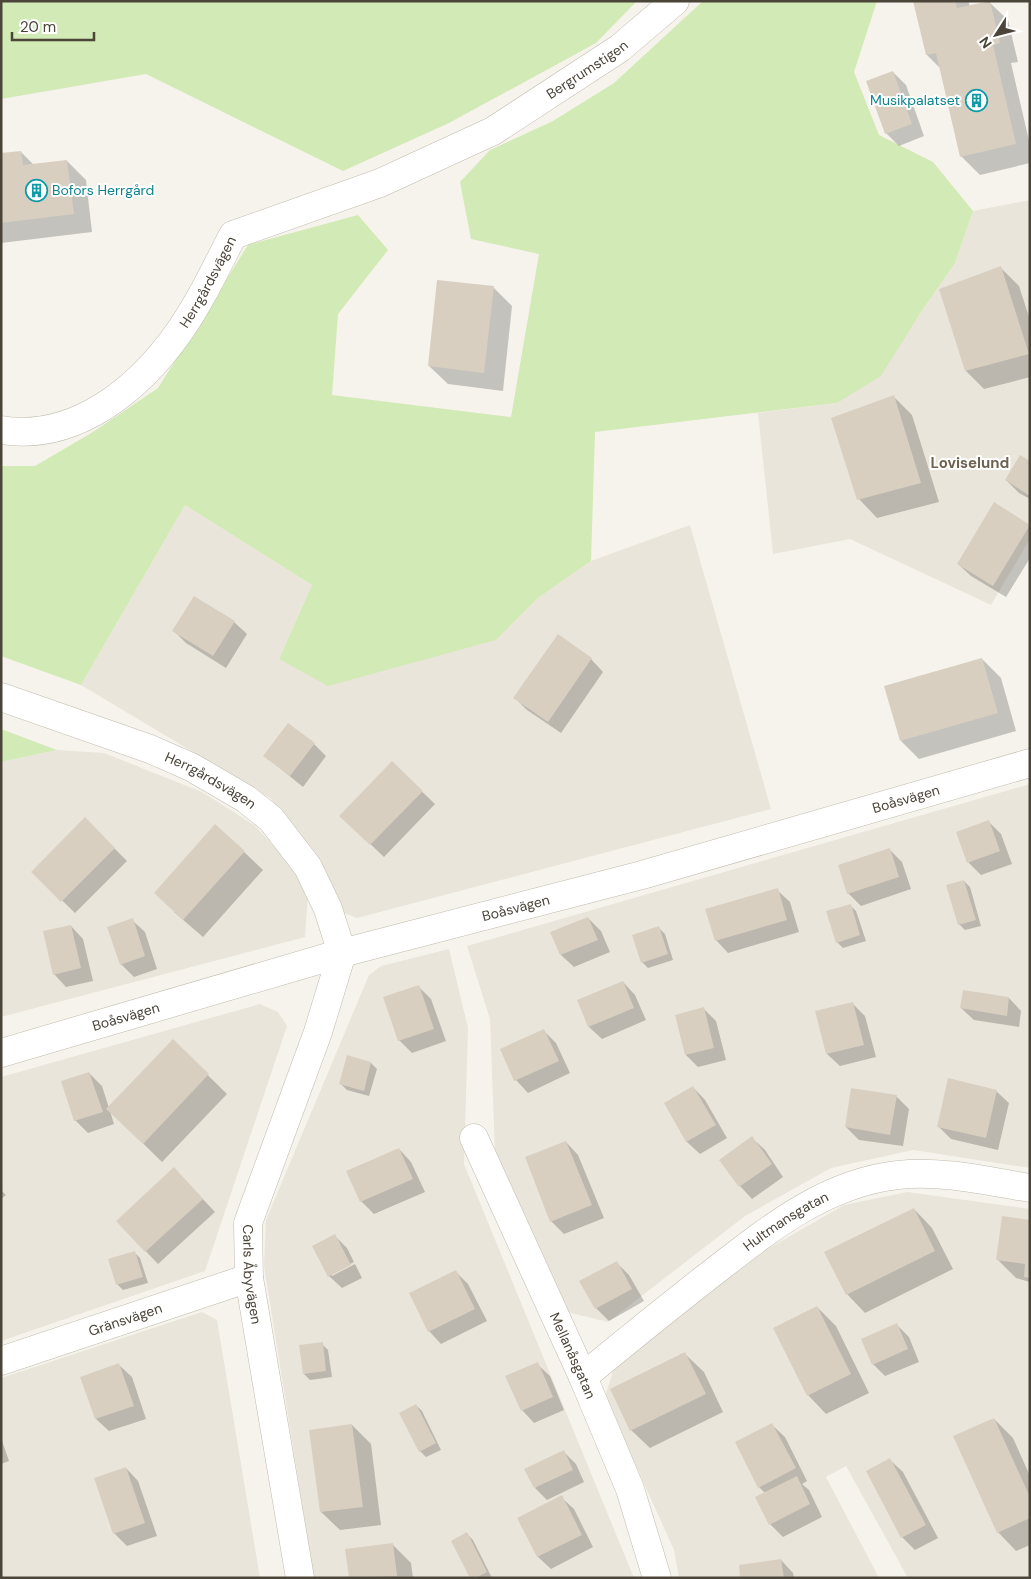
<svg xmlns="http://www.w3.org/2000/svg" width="1031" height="1579" font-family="'DM Sans',sans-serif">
	<rect width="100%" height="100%" fill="#f6f3ec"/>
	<path fill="#eae5da" d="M1030,200V539L991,605L850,539L773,554L758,413L837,403L919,315L955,263L973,211Z
		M185,505L312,585L279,659L496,640L538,598L591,561L690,525L771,809L357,918L342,912L315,852L270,798L81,685Z
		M57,750L104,753L202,792L254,825L286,859L308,894L305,937L1,1017V762Z
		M1030,784V1168L913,1150L831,1168L745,1216L608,1322L567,1312L495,1154L490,1019L467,946Z
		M449,949L468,1028L464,1164L634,1578H314L264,1266L266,1220L369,975L381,966Z
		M260,1004L278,1012L287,1026L205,1271L1,1341V1077Z
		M907,1192L1030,1209V1578H908L846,1466L826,1477L879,1578H679L674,1550L605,1397L617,1359L747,1261L844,1205Z
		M202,1312L217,1320L260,1578H1V1378Z"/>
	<path fill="#d2eab5" d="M1,1H637L596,43L449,123L343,171L146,74L1,99Z
		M703,1H877L854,72L879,135L933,162L973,211L955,263L919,315L881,376L837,403L595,432L591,561L538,598L496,640L328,686L279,659L312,585L185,505L81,685L1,656V466H35L93,432L158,388L248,245L358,215L388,250L338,314L332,395L511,417L539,254L471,239L460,182L490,150L553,121L614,83Z
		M1,729L57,750L1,762Z"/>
	<path fill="#0003" d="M914,1H968L970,6L989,2L1008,20L1018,62L1011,63L1030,145V163L980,175L961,156L941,69L927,55Z
		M893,72L906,85L924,136L899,146L886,133Z
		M21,152L34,165L67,161L86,180L92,232L1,243V154Z
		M1000,267L1019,286L1030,320V377L984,389L966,371Z
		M494,288L512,306L503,391L448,384L429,366Z
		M893,396L912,415L939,502L877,518L859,499Z
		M1030,462V499L1019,493L1006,480Z
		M994,504L1030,526V558L1006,597L971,576L958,564Z
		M234,622L247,634L226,668L186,643L174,631Z
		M591,659L603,672L561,733L527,710L515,698Z
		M982,659L1001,678L1016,731L919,759L901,741Z
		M314,744L326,756L303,787L265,756Z
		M392,763L435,804L384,857L341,816Z
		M85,819L127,861L75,913L33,872Z
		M989,822L1001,834L1012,864L981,875L968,862Z
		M890,850L902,862L911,889L861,906L848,893Z
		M244,852L263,870L203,937L174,912Z
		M964,881L970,887L981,926L965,930L959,924Z
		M777,890L790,902L799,932L728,953L716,940Z
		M850,905L856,911L866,941L843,948L837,942Z
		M588,918L601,931L610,952L574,967L561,955L552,933Z
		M132,920L145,932L157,969L134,977L121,964Z
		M71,926L83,939L93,981L66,987L54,974Z
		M659,928L665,934L673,960L648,968L642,962Z
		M623,982L635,995L646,1020L602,1039L589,1027L579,1001Z
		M418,986L431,999L446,1041L412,1053L399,1040Z
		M964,991L1009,998L1021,1011L1019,1027L974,1020L961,1008Z
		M852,1003L865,1016L876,1057L840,1066L827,1054L817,1012Z
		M704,1009L716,1021L726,1060L698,1067L686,1055Z
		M544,1031L556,1043L570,1073L528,1093L516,1080Z
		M173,1041L227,1094L162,1162L110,1111L114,1124L88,1133L75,1120L89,1073L102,1086L109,1108Z
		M371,1063L377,1069L369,1096L347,1090L341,1084Z
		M693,1087L705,1100L727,1138L700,1154L687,1142L665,1103Z
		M996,1091L1009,1103L998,1150L951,1139L938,1126Z
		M896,1096L909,1109L903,1146L859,1140L846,1127Z
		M752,1138L765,1150L783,1177L752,1199L740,1186Z
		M566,1142L578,1155L604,1218L564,1234L551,1221Z
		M399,1149L411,1162L425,1192L374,1214L361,1201L348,1172Z
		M186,1181L215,1212L158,1264L117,1221Z
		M1,1190L6,1195L1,1199Z
		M914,1209L932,1228L953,1269L865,1313L847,1294Z
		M1030,1221V1282L1016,1278L998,1260Z
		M335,1236L347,1248L354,1262L332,1273V1276L355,1264L362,1278L342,1288L329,1276Z
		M134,1252L140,1258L148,1283L123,1290L117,1284Z
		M616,1262L629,1275L644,1301L609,1321L596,1308Z
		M455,1271L468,1284L487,1321L441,1344L429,1331Z
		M817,1307L836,1326L869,1393L826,1414L808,1395Z
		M897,1325L909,1337L919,1362L885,1376L873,1364Z
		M322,1344L328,1350L332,1377L310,1380L304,1374Z
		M685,1354L704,1372L723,1412L650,1448L631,1430Z
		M537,1364L550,1376L564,1410L534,1423L522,1410Z
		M119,1365L132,1377L146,1419L109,1431L96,1419L82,1377Z
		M416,1405L422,1411L441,1450L426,1457L420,1451L400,1413Z
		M994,1419L1013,1438L1030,1476V1545L1016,1551L998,1532Z
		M352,1425L371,1444L381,1525L340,1530L321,1512Z
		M772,1425L785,1437L807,1481L802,1484L809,1490L822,1517L783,1537L770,1524L766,1494L759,1487Z
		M1,1438L9,1461L1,1464Z
		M564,1452L576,1464L584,1482L547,1500L535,1488Z
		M890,1460L903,1472L938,1538L915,1550L902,1537Z
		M126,1468L138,1481L157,1536L127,1546L114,1533Z
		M561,1497L574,1509L593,1547L551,1569L538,1557L519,1518Z
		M467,1534L473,1540L492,1578H471Z
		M392,1544L411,1563L413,1578H350Z
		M781,1560L793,1573L794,1578H742Z"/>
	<path fill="#d8cfc1" d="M913,1H955L957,8L990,1L1000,43L993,45L1016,144L960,157L936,53L926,55Z
		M893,71L912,124L885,134L866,81Z
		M21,151L23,165L67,160L74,214L1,223V153Z
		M1001,266L1029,354L965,371L939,289Z
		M437,280L494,286L484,373L428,366Z
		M894,395L921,483L857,500L831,418Z
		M1020,455L1030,461V496L1005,480Z
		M994,502L1030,525L993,586L957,564Z
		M194,596L235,621L213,656L172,631Z
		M558,634L592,658L548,722L513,698Z
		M982,658L998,713L900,741L884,686Z
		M288,723L315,743L290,776L263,756Z
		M392,761L423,791L370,845L339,816Z
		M85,817L115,848L61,902L31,872Z
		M989,820L1000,851L967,863L956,832Z
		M215,824L245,851L183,920L154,893Z
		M890,848L899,877L847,894L838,865Z
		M964,880L976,920L958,925L946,885Z
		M778,888L787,920L715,941L705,909Z
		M851,904L860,935L836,943L826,911Z
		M588,917L598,940L560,955L550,932Z
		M133,918L145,956L120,965L107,927Z
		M71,925L81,968L53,975L43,931Z
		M659,926L668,954L641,963L632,935Z
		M623,981L634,1008L588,1027L577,1000Z
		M419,985L434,1029L398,1041L383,997Z
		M963,990L1009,997L1007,1016L960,1008Z
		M853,1002L864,1045L826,1054L815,1011Z
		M704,1007L714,1048L685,1055L675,1015Z
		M544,1029L559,1061L514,1081L500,1049Z
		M173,1039L209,1074L143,1144L106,1109Z
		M347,1055L371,1062L364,1091L339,1084Z
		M89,1072L103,1112L74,1121L61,1081Z
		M948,1078L997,1090L986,1138L937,1127Z
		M693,1086L716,1125L686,1142L664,1103Z
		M851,1088L897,1095L890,1135L845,1127Z
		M752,1136L772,1164L739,1187L719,1160Z
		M566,1141L592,1205L550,1222L525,1157Z
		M399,1148L413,1179L360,1202L346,1171Z
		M174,1167L203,1199L145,1252L116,1221Z
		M914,1208L935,1251L846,1295L824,1252Z
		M1002,1216L1030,1220V1278L1024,1277L1025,1264L996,1260Z
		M335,1234L351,1265L328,1277L312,1246Z
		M135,1251L143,1277L116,1285L108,1259Z
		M617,1261L632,1289L595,1309L579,1281Z
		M456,1270L475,1309L428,1332L409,1293Z
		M817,1306L851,1374L807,1396L773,1328Z
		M897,1323L908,1349L872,1365L861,1339Z
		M323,1342L326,1371L303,1374L299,1345Z
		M685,1352L706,1394L630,1431L610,1389Z
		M538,1362L553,1397L521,1411L505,1376Z
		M119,1363L134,1406L95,1419L80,1377Z
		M416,1404L436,1443L419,1452L399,1413Z
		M994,1418L1030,1497V1518L997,1533L953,1436Z
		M772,1423L796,1468L758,1488L735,1442Z
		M352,1424L363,1507L320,1512L309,1430Z
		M564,1450L573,1470L534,1488L524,1469Z
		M890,1458L926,1525L901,1538L866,1471Z
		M126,1467L145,1523L113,1534L94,1478Z
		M797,1476L810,1504L769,1525L755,1497Z
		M562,1495L582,1535L537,1557L517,1518Z
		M467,1532L487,1572L476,1578H470L451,1541Z
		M393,1543L397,1576L349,1578L345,1549Z
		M781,1559L784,1578H740L739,1565Z"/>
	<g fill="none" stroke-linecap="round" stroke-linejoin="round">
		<defs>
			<g id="street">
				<path id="s1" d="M1,430C75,442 139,389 179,332C200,302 216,268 233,235L380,183L493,131L620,48L675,1"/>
				<path id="s2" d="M1,697L150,749L191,767L246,799L271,819L308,867L328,909L342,953L318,1032L248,1223L249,1278L300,1578"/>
				<path id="s3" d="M1,1053L342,953L642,875L1030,763"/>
				<path id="s4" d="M474,1138L583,1377L630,1489L657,1578"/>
				<path id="s5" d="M1,1361L249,1278"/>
				<path id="s6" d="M583,1377C624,1343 665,1310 707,1277C764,1233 823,1183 898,1175C942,1170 987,1181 1030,1188"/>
			</g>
		</defs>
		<use href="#street" stroke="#c2bbae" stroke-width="29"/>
		<use href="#street" stroke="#fff" stroke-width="28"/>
	</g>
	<defs>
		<symbol id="building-ring" viewBox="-11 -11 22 22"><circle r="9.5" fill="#fff" stroke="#0f9aa8" stroke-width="1.5"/><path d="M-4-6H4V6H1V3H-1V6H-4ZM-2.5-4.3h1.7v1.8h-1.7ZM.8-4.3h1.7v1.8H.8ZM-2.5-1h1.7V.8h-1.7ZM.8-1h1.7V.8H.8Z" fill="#0f9aa8"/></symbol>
	</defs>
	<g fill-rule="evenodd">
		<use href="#building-ring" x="964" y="88" width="25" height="25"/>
		<use href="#building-ring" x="24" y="178" width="25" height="25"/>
	</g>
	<g text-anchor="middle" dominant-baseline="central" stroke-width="4" stroke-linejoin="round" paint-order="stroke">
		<g font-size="14" fill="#4b4439" stroke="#fff">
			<text stroke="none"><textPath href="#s1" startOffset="718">Bergrumstigen</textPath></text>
			<text stroke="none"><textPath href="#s1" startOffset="272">Herrgårdsvägen</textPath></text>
			<text stroke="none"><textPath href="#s2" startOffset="226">Herrgårdsvägen</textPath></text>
			<text stroke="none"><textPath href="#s3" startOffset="940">Boåsvägen</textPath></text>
			<text stroke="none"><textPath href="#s3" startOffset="535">Boåsvägen</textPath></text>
			<text stroke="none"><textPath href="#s3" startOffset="130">Boåsvägen</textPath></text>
			<text stroke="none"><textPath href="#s6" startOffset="256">Hultmansgatan</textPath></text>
			<text stroke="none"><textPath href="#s2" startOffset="789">Carls Åbyvägen</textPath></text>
			<text stroke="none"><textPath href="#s5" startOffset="131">Gränsvägen</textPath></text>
			<text stroke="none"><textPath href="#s4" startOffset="239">Mellanåsgatan</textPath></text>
		</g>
		<g font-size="14" fill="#0d838f" stroke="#fff" text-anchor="end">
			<text x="960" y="100">Musikpalatset</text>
			<text x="52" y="190" text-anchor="start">Bofors Herrgård</text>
		</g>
		<g font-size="15" font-weight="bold" fill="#6e6250" stroke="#fff">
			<text x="970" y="463">Loviselund</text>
		</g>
	</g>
	<rect width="1031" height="1579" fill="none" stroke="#4b4439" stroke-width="5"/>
	<g transform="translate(996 35) rotate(234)" stroke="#ffffff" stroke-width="4" paint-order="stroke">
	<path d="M0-4L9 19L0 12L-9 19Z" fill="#4b4439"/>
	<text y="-8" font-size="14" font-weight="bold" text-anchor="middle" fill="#4b4439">N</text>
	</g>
	<path d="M12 32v8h82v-8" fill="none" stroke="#4b4439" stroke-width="2.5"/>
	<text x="20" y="32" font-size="15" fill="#4b4439" stroke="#ffffff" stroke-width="4" paint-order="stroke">20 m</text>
</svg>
